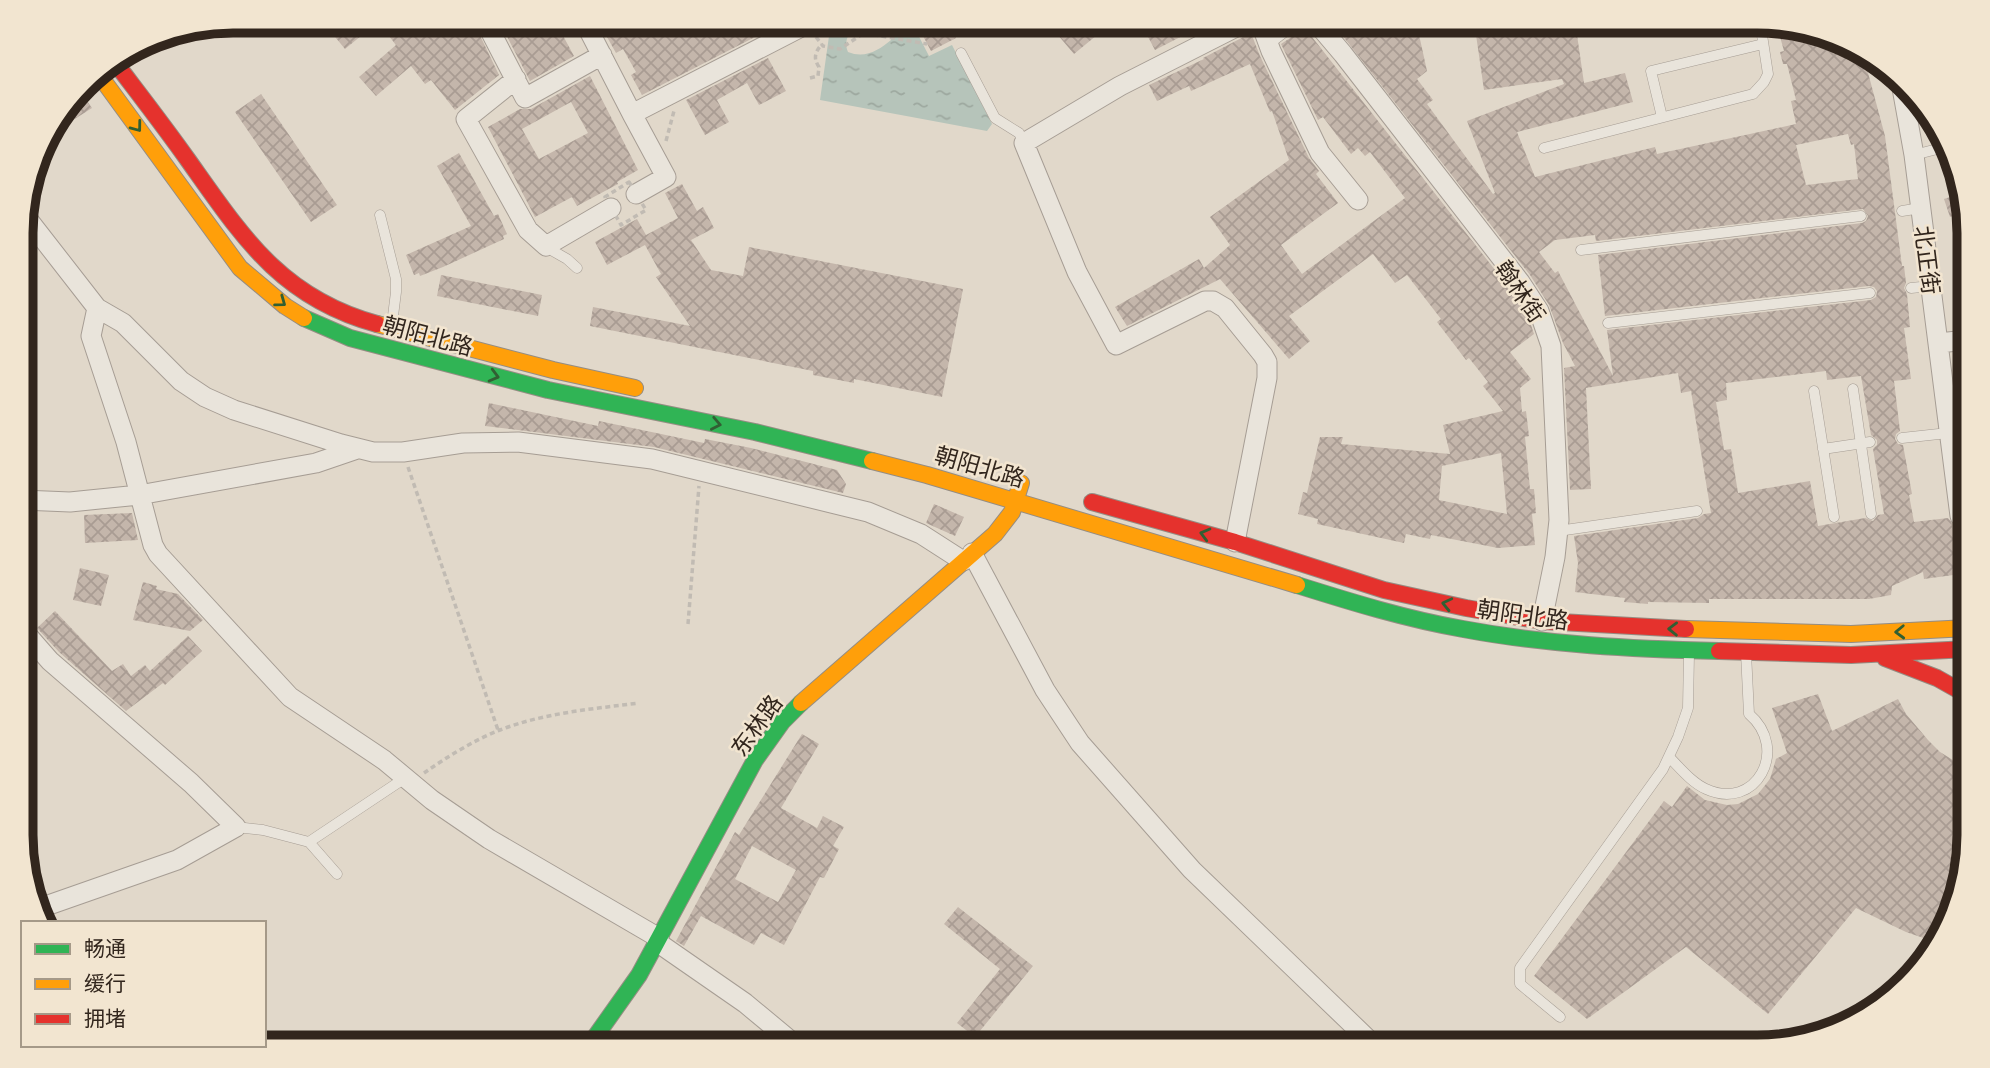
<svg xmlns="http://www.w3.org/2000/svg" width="1990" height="1068" font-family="'Noto Serif','Noto Sans SC',serif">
	<defs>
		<pattern id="water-ripples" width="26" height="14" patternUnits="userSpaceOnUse" patternTransform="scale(1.75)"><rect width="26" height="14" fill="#b6c4ba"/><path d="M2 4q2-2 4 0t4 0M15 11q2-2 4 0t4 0" fill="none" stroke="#9da89f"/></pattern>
		<pattern id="building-cross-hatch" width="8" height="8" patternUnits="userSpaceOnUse" patternTransform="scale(1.75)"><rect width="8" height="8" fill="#c4b6ab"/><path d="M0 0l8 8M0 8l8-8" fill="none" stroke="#a99c93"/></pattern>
	</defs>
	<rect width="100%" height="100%" fill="#e1d8ca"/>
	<path fill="url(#water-ripples)" d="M843,21H869C853,25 842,37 848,52C865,59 879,50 891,40L892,26L879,21H915L912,23L929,56L952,45L992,124L987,131L820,100L830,29Z"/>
	<path fill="url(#building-cross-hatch)" fill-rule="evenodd" d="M322,21H473L499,75L455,110L431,80L425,84L411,66L376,96L359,77L396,45L378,22L345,49Z
		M499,21H555L574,56L530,81Z
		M598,21H693L698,30L713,21H786L759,35L753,30L757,36L642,95L631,75L636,72L623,49L616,53Z
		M915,21H947L956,38L931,51Z
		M1046,21H1114L1074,54Z
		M1157,21H1221L1192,36L1190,32L1155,50L1147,35L1161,28Z
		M1331,21H1416L1427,71L1417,79L1433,100L1427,104L1493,194L1495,193L1467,121L1564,84L1562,79L1484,90L1474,21H1575L1584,83L1625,73L1633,102L1517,132L1535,177L1655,147L1657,154L1796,124L1791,101L1796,100L1787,64H1783L1780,52L1784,51L1777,26L1851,43L1863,54L1885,136L1902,266H1904L1906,283L1904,288L1907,294L1910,327L1904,328L1911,379L1894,381L1900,431L1896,434L1895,439L1898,444L1903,445L1912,494L1909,495L1914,522L1948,518L1956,527L1968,525V573L1924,579L1923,572L1892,586L1891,595L1869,599H1709V603L1648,602V604L1624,602L1625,598L1575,592L1578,563L1574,536L1698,518L1704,514L1711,513L1691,391L1681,393L1678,373L1586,388L1591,489L1570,490L1564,368L1575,366L1563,343L1549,305L1530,275ZM1848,134L1851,145L1854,144L1858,179L1806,185L1796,145ZM1863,209L1868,216L1866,221L1862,223L1598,255L1605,316L1869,286L1874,287L1877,291L1876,297L1871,300L1607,330L1613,376L1558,271L1555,273L1539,252L1555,240L1595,235L1596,241ZM1826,371L1827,380L1861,376L1871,435L1877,440V445L1873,449L1884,514L1878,515L1873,521L1865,518L1818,526L1810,481L1738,493L1731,449L1724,450L1716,402L1727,400L1726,383Z
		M1305,28L1510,289L1528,316L1534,334L1510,352L1531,379L1520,388L1522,412L1526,411L1529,436L1525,437L1530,489H1534L1536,513L1532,514L1535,545L1498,548L1431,535L1430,539L1406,534L1404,543L1317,524L1318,519L1298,514L1303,492L1307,493L1320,437H1343L1341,444L1450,454L1443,425L1503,411L1483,386L1488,382L1469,358L1466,360L1437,322L1441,319L1407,275L1395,283L1373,254L1289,316L1310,341L1289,359L1220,279L1127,326L1115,307L1199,259L1204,268L1230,245L1210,217L1289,160L1272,111L1270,112L1250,64L1191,91L1189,86L1157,101L1149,85L1204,59L1203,58L1251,33L1260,56L1309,158L1319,171L1316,174L1338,203L1281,245L1302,274L1405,198L1370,152L1365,156L1358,148L1351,154L1323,117L1318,120L1281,44ZM1501,453L1507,514L1439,500L1442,466Z
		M768,58L786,91L759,105L747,83L717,100L729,122L705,135L686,100Z
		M590,76L638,170L617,182L618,184L577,206L572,197L535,217L488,127L520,109H531ZM571,102L588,133L539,159L522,129Z
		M80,91L92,108L70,122L64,112Z
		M261,94L337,205L311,222L235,112Z
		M459,153L494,216L498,214L507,234L503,236L504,239L443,267L420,276L419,273L414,275L406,255L471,226L437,166Z
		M682,184L697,211L703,207L714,228L691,240L711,270L743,276L749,247L963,289L942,397L854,379V383L813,375V371L590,326L593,307L690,326L656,277L661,274L645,245L607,265L595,242L637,219L646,235L678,218L665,193Z
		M1962,193L1967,212L1950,217L1944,199Z
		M441,275L542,295L538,316L437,296Z
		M489,403L598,426L599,421L704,443L705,439L751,448L837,470L846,484L843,493L654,447L485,426Z
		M934,504L964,517L955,536L926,523Z
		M132,513L138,540L85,543L84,515Z
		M80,568L109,575L101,606L73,600Z
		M143,582L157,586L156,589L178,594L203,620L190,631L133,620Z
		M55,611L112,671L123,664L131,676L145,665L150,671L188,636L202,651L165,685L163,683L126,711L59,652L37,628Z
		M1818,694L1832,731L1898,699L1906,714L1928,740L1940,752L1969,770V835L1947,929L1935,942L1906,932L1856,908L1768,1014L1686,947L1587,1019L1534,976L1664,801L1672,807L1687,786L1705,800L1727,805L1738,804L1758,794L1770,779L1776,759L1787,753L1772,708Z
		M802,734L819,744L781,808L817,828L823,816L844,827L833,846L839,849L824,878L820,877L784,945L761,933L754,945L701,916L684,946L676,941L735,832L739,835ZM752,846L796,870L778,902L735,879Z
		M958,907L1033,966L975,1037L957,1023L1000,969L944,924Z"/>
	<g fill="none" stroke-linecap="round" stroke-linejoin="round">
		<path stroke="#beb4a7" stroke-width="19" stroke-dasharray="19 10" stroke-linecap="butt" d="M1960,516L1968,571"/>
		<defs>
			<path id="lane" d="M1270,43L1299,21
				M961,53L995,118L1019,133L1024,143
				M1662,117L1651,71L1763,44
				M1544,148L1753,94L1764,82L1768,74L1760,22
				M1914,155L1945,147
				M1902,211L1921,208
				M380,215L396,279V292L392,324
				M546,247L567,259L577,268
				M1581,250L1861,216
				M1911,288L1931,286
				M1608,323L1870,293
				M1853,389L1871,514
				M1814,391L1834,517
				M1902,438L1948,433
				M1823,449L1870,442
				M1558,531L1697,511
				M1669,757C1680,768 1692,783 1706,789C1756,812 1790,749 1749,714L1746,653
				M236,827L263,830L309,842L337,874
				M309,842L405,778
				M1560,1017L1520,984V968L1663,769L1678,737L1688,708L1689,654
				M402,1038L423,1047"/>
			<path id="street" d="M485,21L525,98L602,55
				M584,21L632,114L813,21
				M1260,21L1271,51L1320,153L1358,200
				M1315,21L1343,54L1520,282L1539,311L1551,346L1559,520L1555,557L1542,621
				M516,79L466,119L528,230L546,246L611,208
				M1902,88L1914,155L1960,516
				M632,114L666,177L636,194
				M23,213L97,308L123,323L181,381L205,397L234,410L341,444L373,452H403L463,443L518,442L652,459L868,512L921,534L963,561
				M97,308L91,336L126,442L153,545L158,554L290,697L384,760L432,800L489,839L659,938
				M1938,343L1968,340
				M22,500L70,502L139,495L316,463L357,449
				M1235,542L1267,378V362L1263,355L1225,308L1213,301H1205L1116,345L1077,272L1024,143L1120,86L1248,21
				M972,553L1045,690L1080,743L1192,870L1376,1047
				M22,629L50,661L191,783L236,827L177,860L40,908
				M657,942L745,1003L798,1047"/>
			<path id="fast" d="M304,318L350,338L548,390L755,432L872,461
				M1297,585C1351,602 1406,619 1463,629C1548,645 1633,649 1719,651
				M588,1047L639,975L755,760L782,722L801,703"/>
			<path id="slow" d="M97,72L240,268L285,306L304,318
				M377,324L553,370L635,388
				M872,461L927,475L1297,585
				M1686,629L1851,634L1968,628
				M801,703L995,534L1012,512L1021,483"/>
			<path id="jam" d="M114,61C139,94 164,126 188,160C242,236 281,298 377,324
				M1092,502L1235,542L1384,590L1466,608L1542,621L1686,629
				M1719,651L1851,655L1968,649
				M1885,658L1937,678L1969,696"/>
		</defs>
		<use href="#lane" stroke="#a69d94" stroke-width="11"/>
		<use href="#street" stroke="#a69d94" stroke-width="21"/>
		<use href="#fast" stroke="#958d83" stroke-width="18"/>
		<use href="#slow" stroke="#958d83" stroke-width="18"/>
		<use href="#jam" stroke="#958d83" stroke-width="18"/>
		<path stroke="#c1bbb3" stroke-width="3.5" stroke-dasharray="5 3.5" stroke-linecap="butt" d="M853,21L864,33L927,44
			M1044,21L1052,24L1060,21
			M816,37L823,46L840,49L864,33
			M810,78L818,76L819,67C813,58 815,52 822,44
			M666,141L674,111
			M629,182L646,210L621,225L605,197Z
			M408,467L498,730
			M688,624L699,486
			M424,773C447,757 474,740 500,730C544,713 592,709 639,703"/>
		<use href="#lane" stroke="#e9e4db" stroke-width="10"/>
		<use href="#street" stroke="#e9e4db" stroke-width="19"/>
		<use href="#fast" stroke="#30b455" stroke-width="16"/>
		<use href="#slow" stroke="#ff9f0a" stroke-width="16"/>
		<use href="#jam" stroke="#e5322d" stroke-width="16"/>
	</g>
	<defs><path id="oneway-chevron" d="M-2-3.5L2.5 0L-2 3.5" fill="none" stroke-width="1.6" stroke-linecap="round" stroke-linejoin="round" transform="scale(1.75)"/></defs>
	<g stroke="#315f33">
		<use href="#oneway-chevron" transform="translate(137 127) rotate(53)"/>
		<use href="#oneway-chevron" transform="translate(281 302) rotate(36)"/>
		<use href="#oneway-chevron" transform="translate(494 376) rotate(15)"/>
		<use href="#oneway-chevron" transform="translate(716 424) rotate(11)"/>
		<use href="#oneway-chevron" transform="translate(1205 534) rotate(-165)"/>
		<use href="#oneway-chevron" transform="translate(1447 604) rotate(-167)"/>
		<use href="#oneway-chevron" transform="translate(1673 629) rotate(-179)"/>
		<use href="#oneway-chevron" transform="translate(1900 632) rotate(178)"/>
	</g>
	<g text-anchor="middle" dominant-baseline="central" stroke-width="5" stroke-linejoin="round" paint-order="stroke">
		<g font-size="23" fill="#32261d" stroke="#f2e5d0">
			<text transform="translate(1928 260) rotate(83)">北正街</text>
			<text transform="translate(1521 291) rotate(56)">翰林街</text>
			<text transform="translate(428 335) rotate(15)">朝阳北路</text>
			<text transform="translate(980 466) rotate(16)">朝阳北路</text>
			<text transform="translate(1523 614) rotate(8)">朝阳北路</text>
			<text transform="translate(756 725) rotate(-54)">东林路</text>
		</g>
	</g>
	<path d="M0 0H1990V1068H0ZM233 33H1757A200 200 0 0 1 1957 233V835A200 200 0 0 1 1757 1035H233A200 200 0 0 1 33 835V233A200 200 0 0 1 233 33Z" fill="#f2e5d0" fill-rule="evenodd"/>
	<path fill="none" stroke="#32261d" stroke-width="9" d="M233 33H1757A200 200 0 0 1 1957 233V835A200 200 0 0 1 1757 1035H233A200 200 0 0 1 33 835V233A200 200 0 0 1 233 33Z"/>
	<rect x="21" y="921" width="245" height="126" fill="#f2e5d0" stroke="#a59988" stroke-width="2"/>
	<rect x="35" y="944" width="35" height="10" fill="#30b455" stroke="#a59988" stroke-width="2"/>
	<text x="84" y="956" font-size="21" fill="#32261d">畅通</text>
	<rect x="35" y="979" width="35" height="10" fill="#ff9f0a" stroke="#a59988" stroke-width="2"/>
	<text x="84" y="991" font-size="21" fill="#32261d">缓行</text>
	<rect x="35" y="1014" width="35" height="10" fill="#e5322d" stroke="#a59988" stroke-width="2"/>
	<text x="84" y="1026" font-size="21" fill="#32261d">拥堵</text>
</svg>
